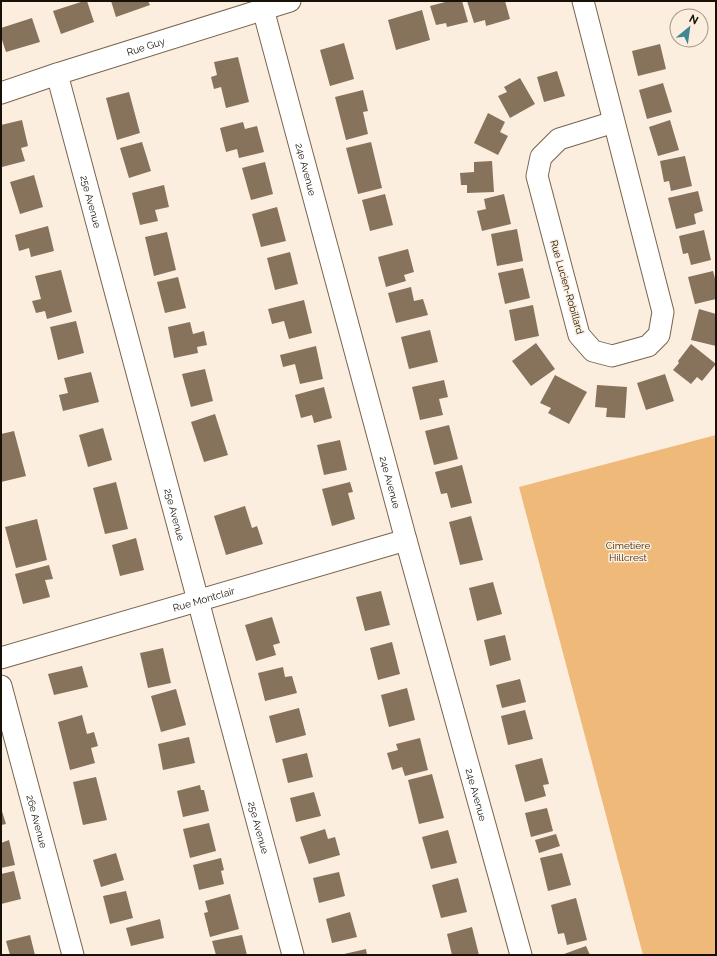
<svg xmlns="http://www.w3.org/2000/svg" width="717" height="956" font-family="Raleway,sans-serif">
	<rect width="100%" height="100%" fill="#fceede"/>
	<path fill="#efb979" d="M716,435V955H643L519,487Z"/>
	<path fill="#87725b" d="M84,1H87L94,22L61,34L53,11Z
		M111,1H148L150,5L116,17Z
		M449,1H462L468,22L447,27L446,23L436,25L430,6Z
		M467,1H505L510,19L486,26L485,20L474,23Z
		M422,10L430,40L396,50L388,20Z
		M32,18L40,42L6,52L1,37V28Z
		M344,43L354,79L330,86L320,50Z
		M660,44L666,69L638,76L632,51Z
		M238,57L249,102L226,108L221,87L214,89L211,77L217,75L214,62Z
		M557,71L565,96L544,102L537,77Z
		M520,78L535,104L510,118L498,96L507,92L504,87Z
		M663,83L672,112L647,119L639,90Z
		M363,90L368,111L363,112L368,134L346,140L335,97Z
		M129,92L140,133L117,140L106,98Z
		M488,113L505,122L500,132L508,136L498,155L474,143Z
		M22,120L28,146L21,148L25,161L2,167L1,162V125Z
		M670,120L679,150L658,156L649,127Z
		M243,122L245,129L257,126L264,152L239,158L237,149L226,152L220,128Z
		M142,142L151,171L129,178L120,148Z
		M371,142L382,188L358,194L346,148Z
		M685,156L692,186L671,191L669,181L664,182L660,161Z
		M492,161L494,192L467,193V185H461L460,173L474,172V162Z
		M265,162L273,194L251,200L242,168Z
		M34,175L43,207L20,214L10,182Z
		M164,185L169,207L155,210L158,221L140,225L132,193Z
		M698,191L703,211L694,214L696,224L676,229L668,198Z
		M385,194L393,225L370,231L362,200Z
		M504,194L511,224L482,231L477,211L486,209L484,199Z
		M277,207L286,241L261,247L252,214Z
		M48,226L54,251L31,257L29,248L19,251L15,235Z
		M517,229L523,261L497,266L491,234Z
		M704,230L711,260L691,265L688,253L683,254L679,236Z
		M167,232L176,270L154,276L145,237Z
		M408,249L414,272L404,275L406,281L386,287L378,257Z
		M290,252L298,284L275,290L267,258Z
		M523,268L530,298L505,304L498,273Z
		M61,270L72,312L47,319L45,311L36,313L32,301L41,299L35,276Z
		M713,271L716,282V299L695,304L688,277Z
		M178,277L186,308L165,313L157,282Z
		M411,287L414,301L423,299L428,315L396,323L388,293Z
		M304,300L312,333L289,339L284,321L272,324L268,309Z
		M533,305L539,336L515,341L509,310Z
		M699,309L716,314V346L691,340Z
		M76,321L84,353L58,360L50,327Z
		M190,322L193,334L204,331L207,345L197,347L198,353L174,358L168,327Z
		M430,330L438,362L409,369L401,337Z
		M536,343L555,369L531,386L512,361Z
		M691,344L716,364L702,381L697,377L691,384L673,370L679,363L678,361Z
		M316,346L323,379L300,384L295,364L283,367L280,355Z
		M205,369L213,401L191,407L182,374Z
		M91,372L99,402L63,411L59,395L68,393L64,378Z
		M665,374L674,401L646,410L637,383Z
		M555,375L587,392L569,424L548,413L551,408L540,403Z
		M444,380L448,397L439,399L443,415L420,420L412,387Z
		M597,385L627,387L625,418L606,417L607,408L595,407Z
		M324,387L332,418L314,423L312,415L301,418L295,395Z
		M215,414L228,455L204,462L191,422Z
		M449,425L458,459L434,465L425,431Z
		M103,428L112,460L88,467L79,435Z
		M14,431L26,476L1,482V434Z
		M340,440L347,470L324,475L317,445Z
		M462,465L472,503L451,508L447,493L441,494L435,472Z
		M116,482L128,529L105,534L93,488Z
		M350,482L353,492L348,493L355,519L332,526L322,489Z
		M245,506L252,528L257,526L263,544L226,555L214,516Z
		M471,516L483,560L460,565L449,522Z
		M37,519L47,560L16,568L5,527Z
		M136,538L144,570L120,576L112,545Z
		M49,565L53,579L45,580L50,597L23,604L15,574Z
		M493,582L502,614L477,621L469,588Z
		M381,591L390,625L365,631L356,597Z
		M272,617L280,643L273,645L276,655L256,661L245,625Z
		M505,635L511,660L490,666L484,640Z
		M392,642L400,674L378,680L370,648Z
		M163,648L171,683L148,688L140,653Z
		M82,666L88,687L54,695L48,674Z
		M283,667L285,677L292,676L297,693L265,701L258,673Z
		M520,679L526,702L502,708L496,685Z
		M407,688L415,720L389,727L381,695Z
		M176,689L186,725L161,732L151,696Z
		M299,708L306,735L276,743L269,716Z
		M525,710L533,739L508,745L501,716Z
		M82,715L87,734L94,732L98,746L91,748L95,763L70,770L58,722Z
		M189,737L195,763L163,770L158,744Z
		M420,738L428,770L405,776L402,767L392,770L387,753L398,750L396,744Z
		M307,753L313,777L288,783L282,759Z
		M542,758L549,784L543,785L546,796L525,802L515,765Z
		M432,774L444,818L419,824L408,780Z
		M96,777L107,820L83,825L73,782Z
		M200,785L201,790H204L209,811L183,817L177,791Z
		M314,792L321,816L296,822L290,798Z
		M1,808L6,824L1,825Z
		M547,808L553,831L531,837L525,813Z
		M209,823L216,851L190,858L183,829Z
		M325,829L328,839L335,837L340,855L309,864L300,837Z
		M448,830L457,863L431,869L422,837Z
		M556,834L560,846L539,853L535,840Z
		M9,840L15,865L1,868V843Z
		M116,853L124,880L101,887L93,860Z
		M562,853L571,885L548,891L540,858Z
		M221,858L224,870L221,871L224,884L199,890L193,865Z
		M14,871L21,899L1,904V874Z
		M339,872L345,896L319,903L313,878Z
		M458,878L467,912L441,918L432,885Z
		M126,891L133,918L110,924L103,896Z
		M230,894L239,929L210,937L204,913L208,912L205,901Z
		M576,898L587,940L567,945L564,933L558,934L551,905Z
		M350,912L357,937L332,943L326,919Z
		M160,919L164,938L131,946L126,928Z
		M472,927L479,955H452L447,934Z
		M30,935L35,955H10L6,941Z
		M242,935L247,955H216L212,941Z
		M586,946L590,955H564V954Z
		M366,949L367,955H344V954Z"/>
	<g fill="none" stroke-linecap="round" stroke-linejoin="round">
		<defs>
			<g id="minor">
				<path d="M583,1L663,312L659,335L648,346L612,356L593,351L579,335L537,176L541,157L559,139L614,122"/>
				<path id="s1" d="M263,9L406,540L521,955"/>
				<path id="s2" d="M57,74L293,955"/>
				<path id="s3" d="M1,93L57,74L290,1"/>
				<path id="s4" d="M1,658L406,540"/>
				<path id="s5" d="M1,686L73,955"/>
			</g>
		</defs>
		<use href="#minor" stroke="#78644d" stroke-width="23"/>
		<use href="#minor" stroke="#fff" stroke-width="21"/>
	</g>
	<g text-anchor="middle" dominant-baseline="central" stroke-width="3" stroke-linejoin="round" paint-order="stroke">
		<g font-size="10" fill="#181107" stroke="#fceede">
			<text stroke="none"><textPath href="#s3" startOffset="152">Rue Guy</textPath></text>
			<text stroke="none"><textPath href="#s1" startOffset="166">24e Avenue</textPath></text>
			<text stroke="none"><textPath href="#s2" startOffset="132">25e Avenue</textPath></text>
			<text transform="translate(567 287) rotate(74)">Rue Lucien-Robillard</text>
			<text stroke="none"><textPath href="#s1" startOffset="490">24e Avenue</textPath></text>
			<text stroke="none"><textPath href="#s2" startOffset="456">25e Avenue</textPath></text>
			<text stroke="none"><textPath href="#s4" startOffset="211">Rue Montclair</textPath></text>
			<text stroke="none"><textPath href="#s1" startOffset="814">24e Avenue</textPath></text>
			<text stroke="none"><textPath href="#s5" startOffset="140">26e Avenue</textPath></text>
			<text stroke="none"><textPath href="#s2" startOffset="780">25e Avenue</textPath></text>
		</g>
		<g font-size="10" fill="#412a0c" stroke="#fceede">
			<text x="628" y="545">Cimetière<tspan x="628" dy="12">Hillcrest</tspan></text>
		</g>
	</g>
	<rect width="717" height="956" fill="none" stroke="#181107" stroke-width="4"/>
	<g transform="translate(689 28) rotate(29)"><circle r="19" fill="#fceede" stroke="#a19688"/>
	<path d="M0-3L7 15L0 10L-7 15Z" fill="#428694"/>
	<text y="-6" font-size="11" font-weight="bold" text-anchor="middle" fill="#181107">N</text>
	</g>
</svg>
